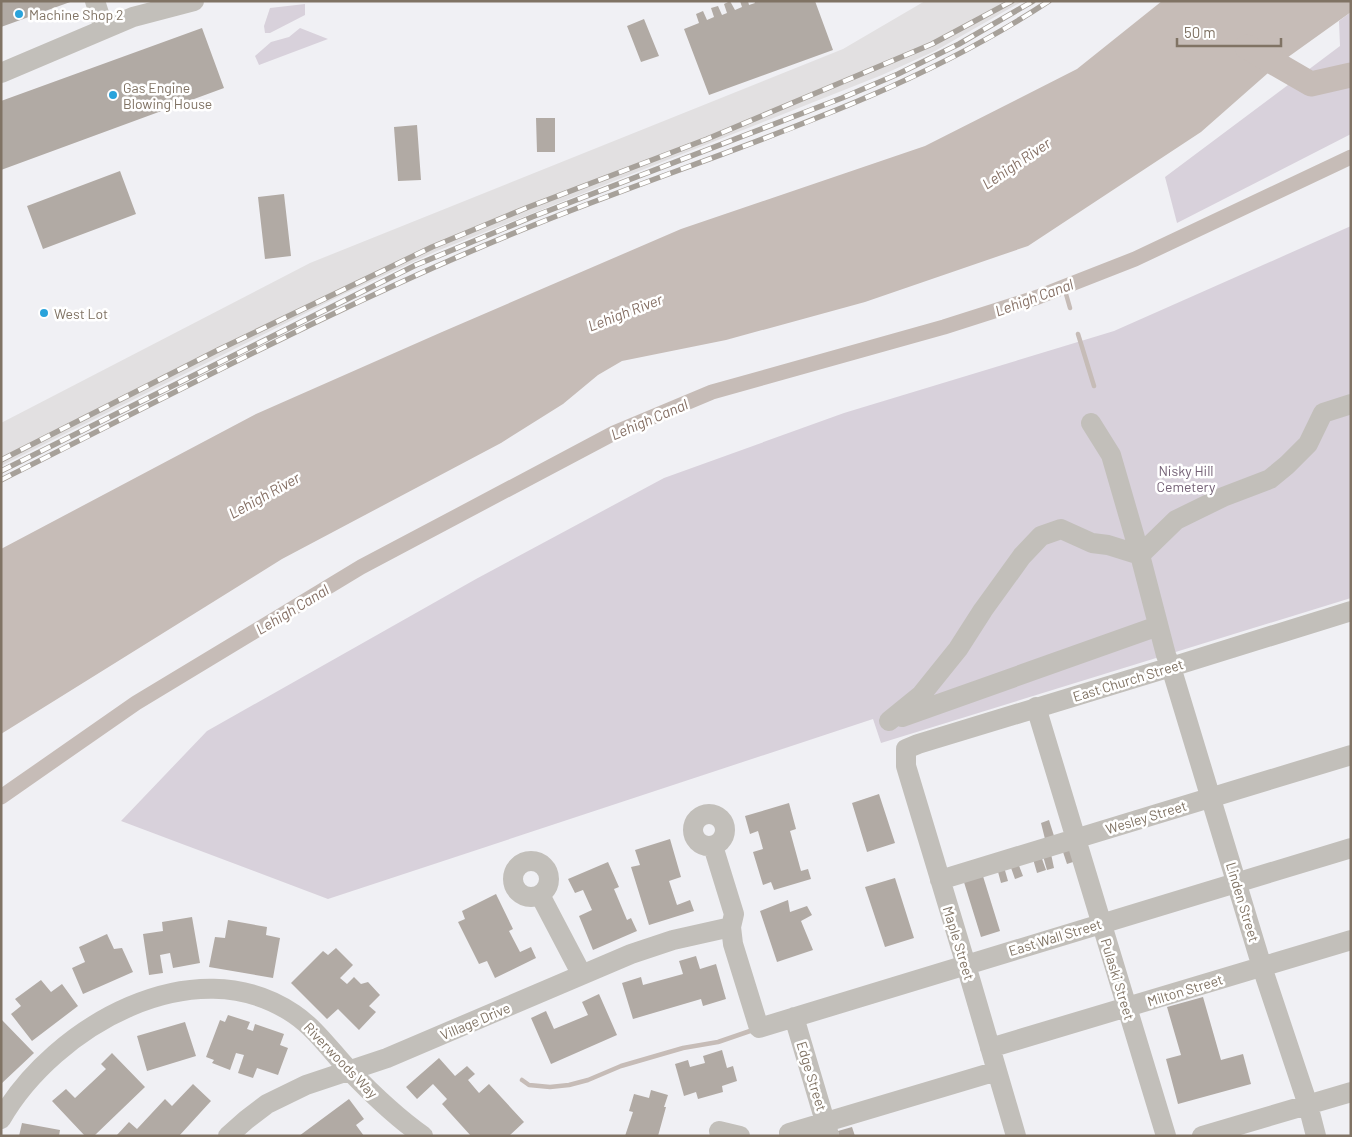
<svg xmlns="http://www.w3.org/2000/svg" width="1352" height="1137" font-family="Barlow,sans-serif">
	<rect width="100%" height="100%" fill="#f0f0f4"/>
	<path fill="#e2e0e1" d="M925,1H1023L935,51L882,75L437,251L342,295L1,466V423L310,263L843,49Z"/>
	<path fill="#d8d1db" d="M305,4V15L270,33H265L264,26L270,8Z
		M1351,12V134L1177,223L1165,177L1340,46L1339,21Z
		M300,28L328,39L259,65L255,56L271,42L289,37Z
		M1351,226V598L881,743L873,719L328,899L121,821L207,731L476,579L664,478L844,413L1114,331Z"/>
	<path fill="#c6bcb7" d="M1162,1H1351V12L1277,65L1201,132L1028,246L865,302L726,340L622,361L598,375L563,404L501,443L282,559L1,734V549L256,414L442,332L681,229L925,146L1077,69Z"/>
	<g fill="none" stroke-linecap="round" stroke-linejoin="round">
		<path stroke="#c6bcb7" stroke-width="4.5" d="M1064,287L1070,308
			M1078,334L1094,386
			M522,1080L529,1085L550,1087L569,1085L588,1080L621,1066L683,1048L718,1042L753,1030"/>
		<path stroke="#c6bcb7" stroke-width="15" d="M1,797L136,703L361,567L614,433L712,392L944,327L1038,297L1135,259L1351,157"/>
		<path stroke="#c6bcb7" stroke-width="25" d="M1247,47L1311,84L1351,75"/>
	</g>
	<path fill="#b1aaa4" d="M1,1H73L1,27Z
		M730,1L735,10L742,7L740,1H748L749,5L755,3L754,1H815L833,50L709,95L684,29L699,23L696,14L703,11L707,20L714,17L711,8L718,6L722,15L727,13L724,4Z
		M644,19L659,56L641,62L627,26Z
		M202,28L224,88L1,170V101Z
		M536,118H555V152H537Z
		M417,125L421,180L398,181L394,127Z
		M120,171L136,214L43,249L27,206Z
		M284,194L291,256L265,259L258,197Z
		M879,794L895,843L867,852L852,803Z
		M789,803L796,829L790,831L801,871L808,869L811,879L774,890L771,882L763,885L753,852L763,849L758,831L750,834L745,816Z
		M1049,820L1054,836L1045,839L1041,823Z
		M670,839L681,877L669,881L677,905L690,900L694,911L649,925L631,867L640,865L635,850Z
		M1071,846L1076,861L1067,864L1062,849Z
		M1051,854L1054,868L1047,870L1043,856Z
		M1041,856L1046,870L1037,873L1033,859Z
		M608,862L619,887L614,889L627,920L631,918L637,931L593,950L579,916L592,910L583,890L575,893L568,879Z
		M1018,863L1023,876L1015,879L1010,865Z
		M1004,867L1008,881L1001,883L997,868Z
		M982,873L1000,931L981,937L963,879Z
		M895,878L914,938L885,947L865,887Z
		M496,894L513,929L509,931L520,952L531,947L536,958L495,978L487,961L479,964L458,922L465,919L462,911Z
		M788,900L790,912L807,906L812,915L801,921L813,950L777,962L760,911Z
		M192,917L200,963L173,968L170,953L160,955L163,973L149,975L143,934L163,931L162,922Z
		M228,920L267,927L266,935L280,938L273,978L209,967L215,937L225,938Z
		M107,934L114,949L122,948L133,972L83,994L72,968L85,962L79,947Z
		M336,948L353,965L340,978L347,984L354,977L361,984L368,982L380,995L369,1006L376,1012L359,1030L338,1009L327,1019L291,983L323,951L328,955Z
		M696,956L700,969L716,964L726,999L703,1006L701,999L633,1019L622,983L641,977L643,985L683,974L679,961Z
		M41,980L51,992L62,984L78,1006L32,1041L11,1014L21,1006L15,999Z
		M599,994L617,1035L551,1064L531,1018L546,1011L554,1029L588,1015L582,1002Z
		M1203,997L1221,1060L1243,1054L1251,1084L1178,1104L1166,1059L1181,1055L1167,1007Z
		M228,1015L250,1022L247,1029L253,1031L255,1024L284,1034L280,1045L288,1048L278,1075L257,1068L253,1078L238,1073L244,1055L236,1053L230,1070L212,1063L214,1060L206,1057L220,1020L225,1022Z
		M1,1019L34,1053L1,1084Z
		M185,1022L196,1056L147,1071L137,1036Z
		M722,1050L727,1068L733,1066L737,1081L722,1086L723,1092L698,1099L696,1092L684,1096L675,1064L688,1060L690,1067L705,1063L703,1056Z
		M112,1053L145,1087L94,1136H85L52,1101L66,1089L75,1098L106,1069L101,1064Z
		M439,1058L455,1076L467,1066L475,1074L468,1080L479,1093L489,1084L524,1122L509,1136H471L442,1104L447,1099L433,1084L417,1099L406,1087Z
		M193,1084L211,1101L179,1136H116L129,1122L137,1129L165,1099L172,1106Z
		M651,1090L668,1095L664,1107H666L658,1136H625L633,1112L629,1111L634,1094L649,1098Z
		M349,1099L364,1119L356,1125L364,1136H299Z
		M22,1123L60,1130L59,1136H19Z
		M852,1127L855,1136H839L838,1131Z"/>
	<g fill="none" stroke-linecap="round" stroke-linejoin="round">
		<path stroke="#c2bfba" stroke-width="20" d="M95,1L104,29
			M1,73L133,17L194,1
			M1091,423L1111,455L1140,555L1166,655L1171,667L1262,967L1308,1105L1316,1136
			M1036,707L1166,1136
			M902,717L1158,626
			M889,721L921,695L958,649L983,610L1022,556L1041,536L1061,529L1092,543L1108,545L1140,555L1176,520L1223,497L1270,479L1287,465L1308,444L1323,413L1351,404
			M693 830a16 16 0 1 1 32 0a16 16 0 1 1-32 0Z
			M713,846L734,914L731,927L733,944L759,1028L1351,848
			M513 879a18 18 0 1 1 36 0a18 18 0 1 1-36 0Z
			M940,880L1351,755
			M540,895L582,975
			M794,1017L829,1135
			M990,1048L1351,940
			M1,1119C54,1027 194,946 294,1014C316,1029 331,1051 349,1070C372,1094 396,1117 423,1136
			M719,1131L740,1136
			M789,1133L997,1071
			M228,1136L246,1120L267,1104L306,1085L387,1058L631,954L673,940L731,927
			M1016,1136L966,965L906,766V749L918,744L1171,667L1351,611
			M1202,1136L1351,1092"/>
		<defs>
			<path id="rail" d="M1,460L218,350L432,247L526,208L707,139L854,77L932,44L1012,1
				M1,471L416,265L532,217L842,98L898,74L959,44L1033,1
				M1,480C177,392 352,298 534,225C707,155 892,105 1049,1"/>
		</defs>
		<use href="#rail" stroke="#a7a19a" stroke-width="5.5"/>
		<use href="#rail" stroke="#fff" stroke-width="4" stroke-dasharray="11" stroke-linecap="butt"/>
	</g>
	<g fill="#29a3db" stroke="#fff" stroke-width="2">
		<circle cx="19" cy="14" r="5"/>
		<circle cx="113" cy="95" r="5"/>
		<circle cx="44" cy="313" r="5"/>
	</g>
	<g text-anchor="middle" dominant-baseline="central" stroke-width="5" stroke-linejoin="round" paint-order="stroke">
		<g font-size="14" fill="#807364" stroke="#fff" text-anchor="start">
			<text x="29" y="14">Machine Shop 2</text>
			<text x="123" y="87">Gas Engine<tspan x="123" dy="16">Blowing House</tspan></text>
			<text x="54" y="313">West Lot</text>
		</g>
		<g font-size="14" fill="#756277" stroke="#fff">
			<text x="1186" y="470">Nisky Hill<tspan x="1186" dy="16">Cemetery</tspan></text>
		</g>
		<g font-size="14" fill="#807364" stroke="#fff">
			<text transform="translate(1128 680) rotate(-17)">East Church Street</text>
			<text transform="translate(1146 817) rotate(-17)">Wesley Street</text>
			<text transform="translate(1243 902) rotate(73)">Linden Street</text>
			<text transform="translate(1055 937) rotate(-17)">East Wall Street</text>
			<text transform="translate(959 943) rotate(73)">Maple Street</text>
			<text transform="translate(1118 979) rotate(73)">Pulaski Street</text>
			<text transform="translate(1185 990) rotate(-17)">Milton Street</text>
			<text transform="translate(475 1021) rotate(-23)">Village Drive</text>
			<text transform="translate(341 1060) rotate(46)">Riverwoods Way</text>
			<text transform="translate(812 1076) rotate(73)">Edge Street</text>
		</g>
		<g font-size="15" font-style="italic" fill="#856f64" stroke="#fff">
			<text transform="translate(1016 163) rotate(-34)">Lehigh River</text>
			<text transform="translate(1034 297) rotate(-20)">Lehigh Canal</text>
			<text transform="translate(625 312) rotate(-21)">Lehigh River</text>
			<text transform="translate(649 419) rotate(-23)">Lehigh Canal</text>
			<text transform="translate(264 495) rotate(-29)">Lehigh River</text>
			<text transform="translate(292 609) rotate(-31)">Lehigh Canal</text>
		</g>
	</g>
	<rect width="1352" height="1137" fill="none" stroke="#807364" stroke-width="5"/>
	<path d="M1177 38v8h104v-8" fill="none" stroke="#807364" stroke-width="2.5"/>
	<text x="1184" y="38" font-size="15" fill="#807364" stroke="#ffffff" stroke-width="4" paint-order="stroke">50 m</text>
</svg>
